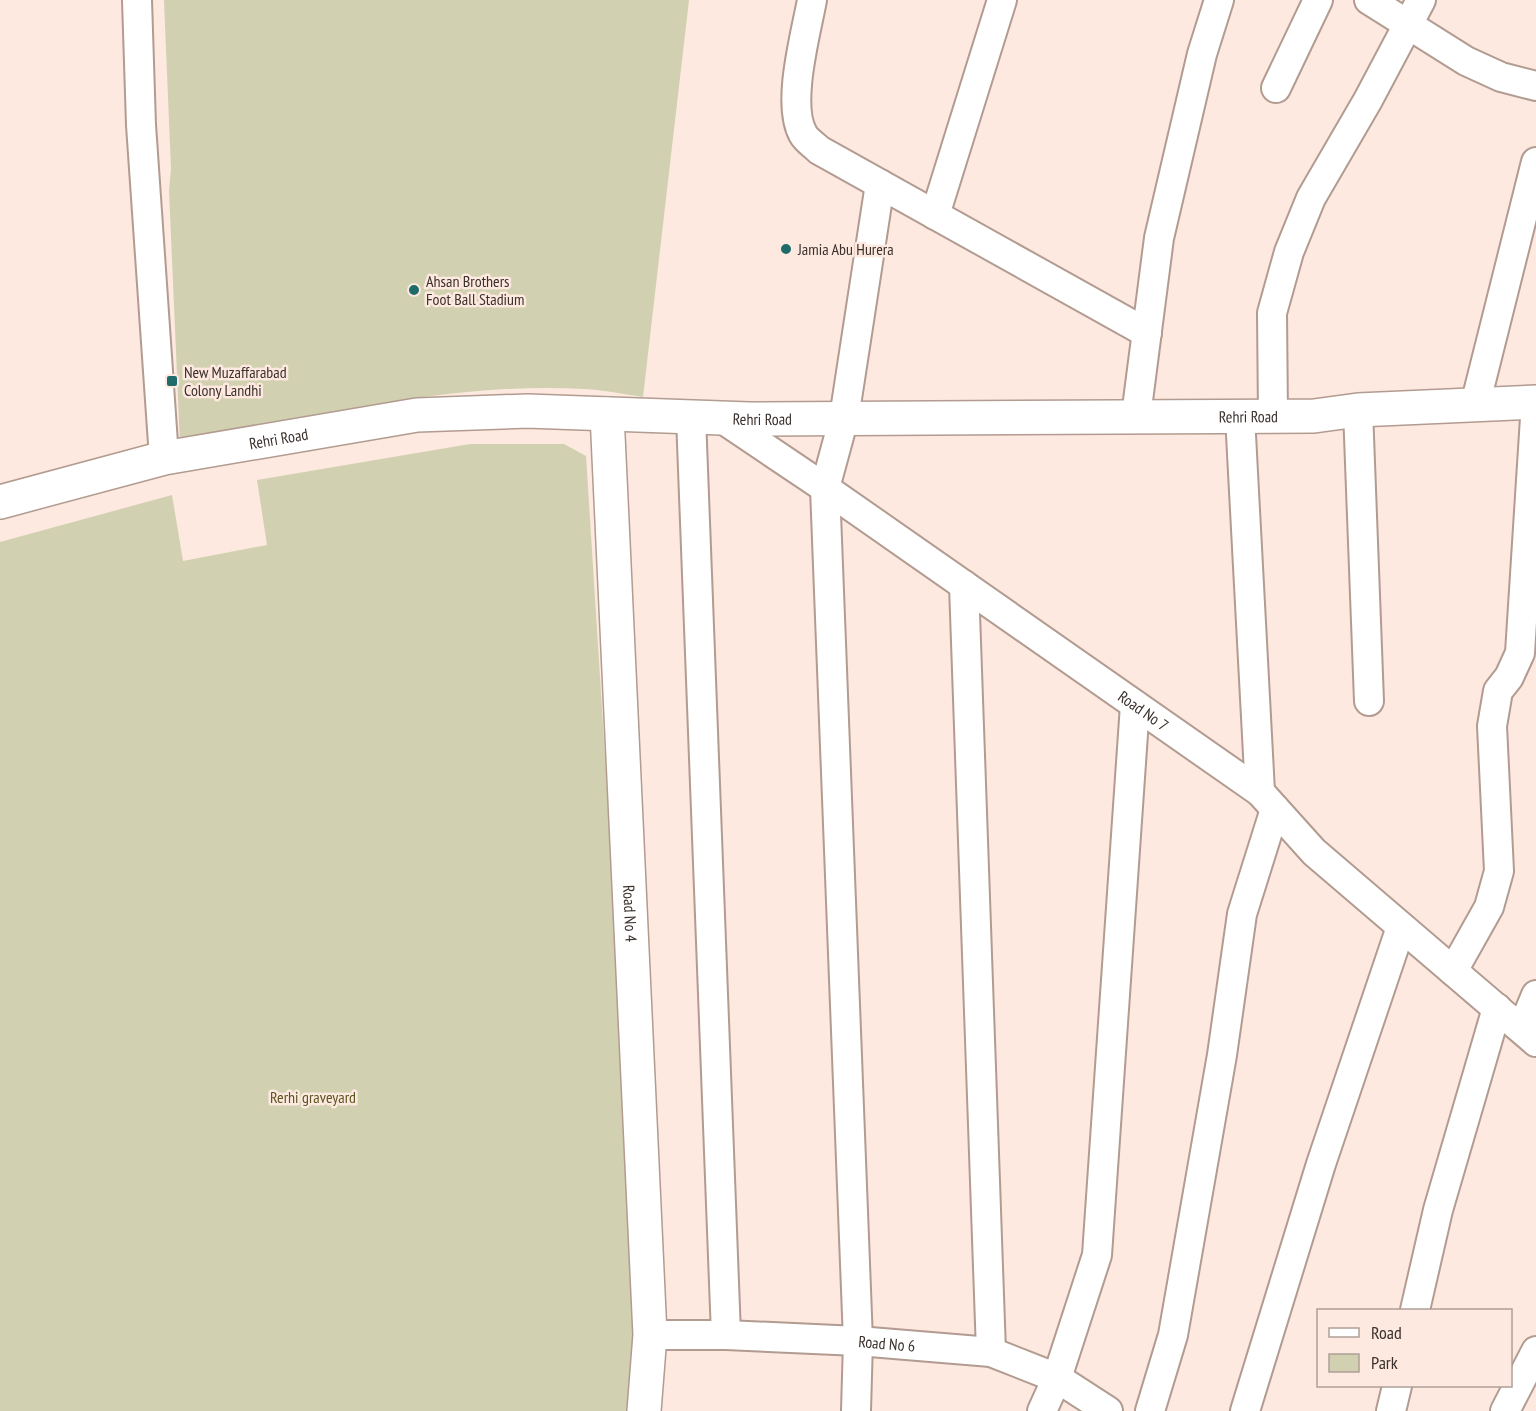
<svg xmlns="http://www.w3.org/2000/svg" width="1536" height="1411" font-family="'PT Sans Narrow',sans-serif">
	<rect width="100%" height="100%" fill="#fde9df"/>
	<path fill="#d1d0b0" d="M164,0H689L643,397C624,394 604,390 584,389C451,381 310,418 180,444L169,190L171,169Z
		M470,444H564L586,456L627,1103L635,1331L634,1411H0V542L172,495L183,561L267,545L257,480Z"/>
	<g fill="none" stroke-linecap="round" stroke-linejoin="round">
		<defs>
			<g id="street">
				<path d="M137,0L141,125L164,458"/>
				<path d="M812,0C806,33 786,104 803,134C806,140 814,145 819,150L1147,333"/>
				<path d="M1369,0L1466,61L1501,77L1536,86"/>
				<path d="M1276,88L1318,0"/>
				<path d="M935,215L1002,0"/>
				<path d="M1475,405L1536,162"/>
				<path d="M1358,410L1369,701"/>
				<path d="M1136,416L1159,238L1202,54L1219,0"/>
				<path d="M1240,416L1260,792"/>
				<path d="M1273,416L1272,313L1289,252L1311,198L1368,100L1421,0"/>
				<path d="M691,417L726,1335"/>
				<path id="s1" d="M721,418L825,488L1260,792L1314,852L1536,1042"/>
				<path d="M964,585L991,1352"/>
				<path d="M1453,971L1489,907L1499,871L1492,726L1498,691L1509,677L1520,653L1536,402"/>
				<path d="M1522,1029L1536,995"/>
				<path d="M1415,1310L1438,1210L1497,1008"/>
				<path id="s2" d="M650,1335H726L858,1341L991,1352L1057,1378L1108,1411"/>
				<path d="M856,1411L858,1341L825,488L844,418L880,184"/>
				<path d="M1042,1411L1057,1378L1097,1255L1135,705"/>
				<path d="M1150,1411L1173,1335L1222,1055L1242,914L1275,809"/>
				<path d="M1245,1411L1321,1164L1401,927"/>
				<path d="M1391,1411L1397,1386"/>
				<path d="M1505,1411L1536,1351"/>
			</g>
			<g id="secondary">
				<path id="s3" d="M607,414L650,1335L644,1411"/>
				<path id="s4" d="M0,502L164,458L417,415L527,411L749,419L1314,416L1358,410L1536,402"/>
			</g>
		</defs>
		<use href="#street" stroke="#b29b90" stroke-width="32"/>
		<use href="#secondary" stroke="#b29b90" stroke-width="36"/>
		<use href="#street" stroke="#fff" stroke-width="28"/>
		<use href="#secondary" stroke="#fff" stroke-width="33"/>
	</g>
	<g fill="#1e6b6a" stroke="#fde9df" stroke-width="2">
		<circle cx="786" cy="249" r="6"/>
		<circle cx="414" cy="290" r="6"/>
		<rect x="166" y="375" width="12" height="12" rx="3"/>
	</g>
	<g text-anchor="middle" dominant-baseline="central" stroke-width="5" stroke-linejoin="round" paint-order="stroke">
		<g font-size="16" fill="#3a302c" stroke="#fde9df" text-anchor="start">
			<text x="798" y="249">Jamia Abu Hurera</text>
			<text x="426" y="281">Ahsan Brothers<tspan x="426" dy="18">Foot Ball Stadium</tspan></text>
			<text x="184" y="372">New Muzaffarabad<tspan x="184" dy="18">Colony Landhi</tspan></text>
		</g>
		<g font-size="16" fill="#3a302c" stroke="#fde9df">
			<text stroke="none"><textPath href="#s4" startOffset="1258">Rehri Road</textPath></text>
			<text stroke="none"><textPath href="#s4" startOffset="772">Rehri Road</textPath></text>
			<text stroke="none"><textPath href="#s4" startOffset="286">Rehri Road</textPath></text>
			<text stroke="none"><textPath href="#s1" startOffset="514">Road No 7</textPath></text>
			<text stroke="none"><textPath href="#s3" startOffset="500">Road No 4</textPath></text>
			<text stroke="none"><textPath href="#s2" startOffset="237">Road No 6</textPath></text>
		</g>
		<g font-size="16" fill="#59551e" stroke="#fde9df">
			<text x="313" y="1097">Rerhi graveyard</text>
		</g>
	</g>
	<rect x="1317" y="1309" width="195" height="78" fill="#fde9df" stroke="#af9f97" stroke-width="1.5"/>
	<rect x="1329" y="1328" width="30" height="9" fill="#ffffff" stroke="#af9f97" stroke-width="1.5"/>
	<text x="1371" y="1339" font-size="18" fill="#3a302c">Road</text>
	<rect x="1329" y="1354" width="30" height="18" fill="#d1d0b0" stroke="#af9f97" stroke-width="1.5"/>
	<text x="1371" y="1369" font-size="18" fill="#3a302c">Park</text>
</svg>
